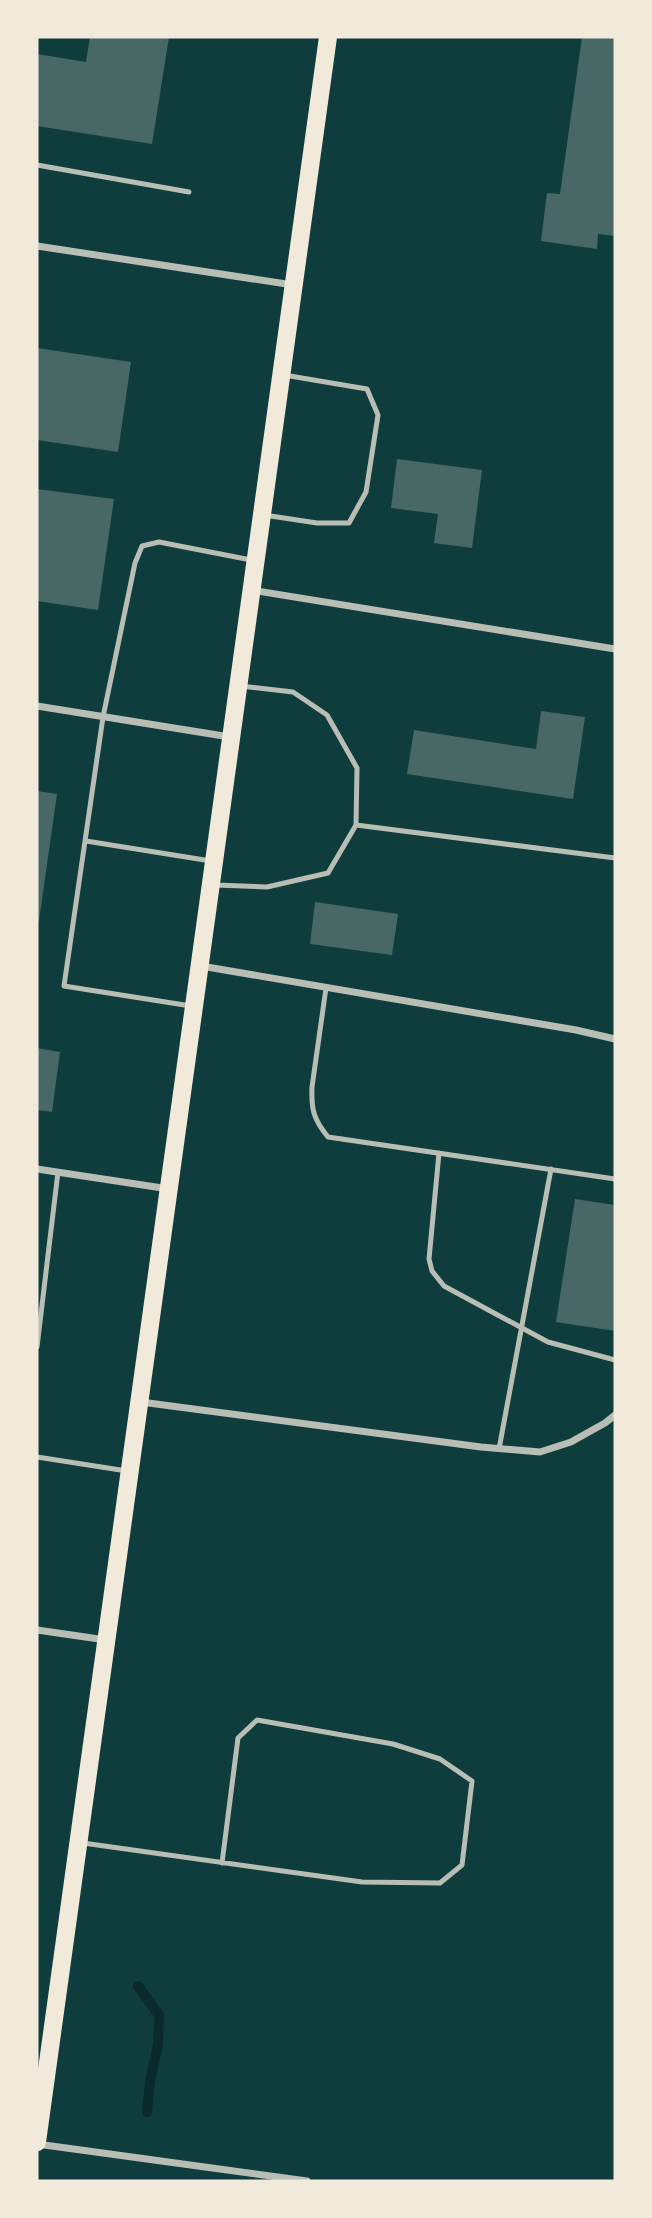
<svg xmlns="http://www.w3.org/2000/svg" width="652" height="2218" font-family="'Roboto Condensed',sans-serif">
	<rect width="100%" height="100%" fill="#0f3d3e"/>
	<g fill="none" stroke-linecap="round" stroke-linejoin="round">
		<path stroke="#0a2a2b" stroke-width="10" d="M138,1986L159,2015L158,2044L150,2082L147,2112"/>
	</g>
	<path fill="#486865" d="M90,37H169L152,144L37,126V54L86,62Z
		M582,37H615V236L598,234L597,249L541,241L547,193L560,194Z
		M37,348L131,362L118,452L37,440Z
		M397,459L482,470L472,548L434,543L438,514L391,508Z
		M37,489L114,499L98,610L37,601Z
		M541,711L585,717L573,799L407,774L414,730L536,749Z
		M37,791L57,794L39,921H37Z
		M315,902L398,914L392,955L310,944Z
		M37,1048L60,1052L52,1112L37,1110Z
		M575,1199L615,1205V1331L556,1322Z"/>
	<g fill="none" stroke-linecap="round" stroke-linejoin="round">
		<path stroke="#b8beb3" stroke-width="5" d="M37,165L189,192
			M264,515L317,523H349L366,492L378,415L367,389L284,375
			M356,825L615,858
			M86,841L211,861
			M215,885L267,887L328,873L356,825L357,768L327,715L293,692L240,686
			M326,988L312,1087C311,1110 314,1120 328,1137L615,1179
			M191,1006L64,986L103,717L135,563L142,546L159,542L251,560
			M439,1153L429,1259L432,1271L444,1286L548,1342L615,1360
			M37,1347L58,1172
			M499,1449L551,1169
			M37,1457L127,1471
			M83,1843L362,1882L440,1883L462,1865L472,1781L440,1759L393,1744L257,1720L238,1738L222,1863"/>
		<path stroke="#b8beb3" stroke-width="7" d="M37,246L293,285
			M251,590L615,649
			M37,706L230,737
			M201,966L576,1030L615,1039
			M37,1169L169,1189
			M141,1402L481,1447L540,1452L571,1442L605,1423L615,1415
			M37,1630L106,1640
			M37,2144L307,2181"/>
		<path stroke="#f1e9da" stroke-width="18" d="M37,2142L328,37"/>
	</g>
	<rect width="652" height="2218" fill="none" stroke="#f1e9da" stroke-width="77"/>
</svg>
